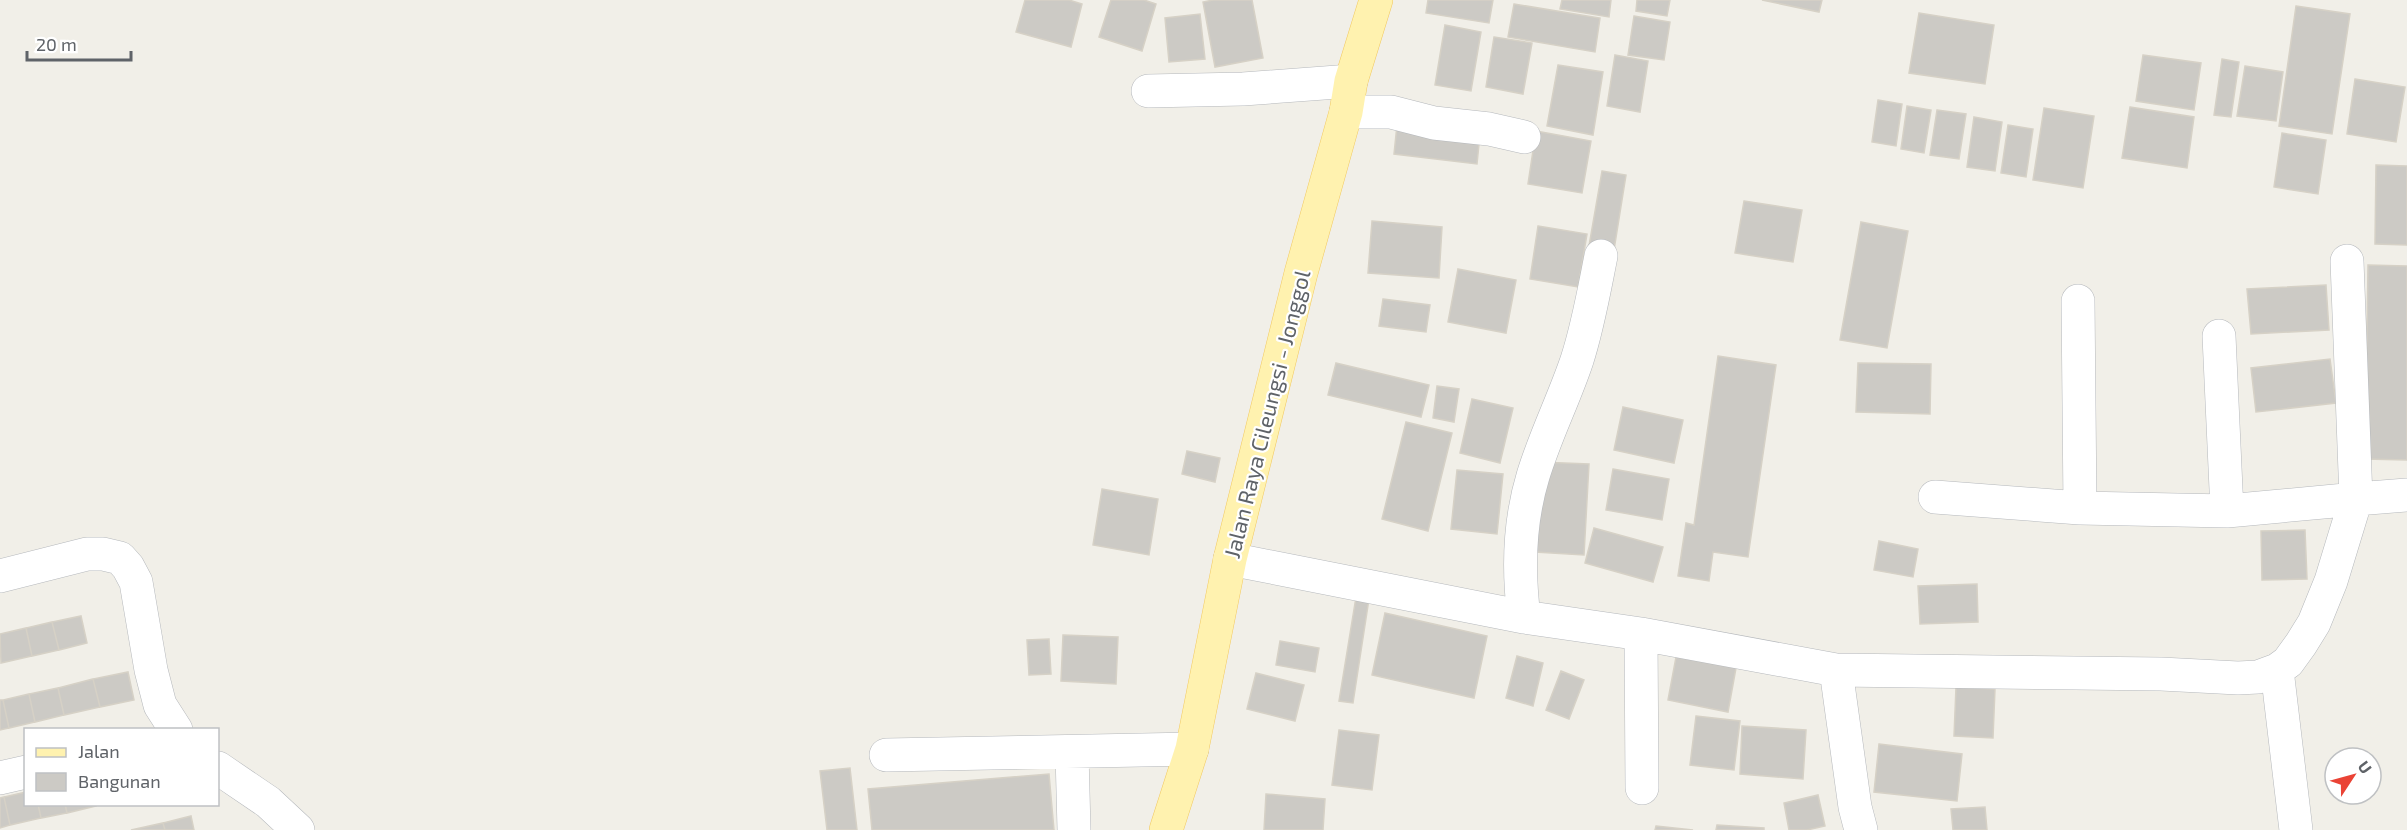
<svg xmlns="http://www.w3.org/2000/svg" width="2407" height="830" font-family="'Exo 2',sans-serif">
	<rect width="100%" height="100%" fill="#f1efe8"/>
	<path fill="#cccac5" stroke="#d6d1c6" stroke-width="1.5" d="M1025,0H1069L1082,4L1071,47L1016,32Z
		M1111,0H1144L1156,4L1142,51L1099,37Z
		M1213,0H1252L1263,58L1215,67L1203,2Z
		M1428,0H1493L1489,23L1426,13Z
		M1562,0H1611L1609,17L1560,9Z
		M1637,0H1670L1667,16L1636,11Z
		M1762,0H1822L1819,12Z
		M1514,4L1600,18L1595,52L1508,37Z
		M2296,6L2350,14L2332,134L2279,126Z
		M1919,13L1994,25L1985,84L1909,73Z
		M1200,14L1205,59L1169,62L1165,18Z
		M1634,16L1670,22L1664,60L1628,55Z
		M1445,25L1481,32L1471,91L1435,85Z
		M1494,37L1532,43L1523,94L1486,87Z
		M1615,55L1648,61L1640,112L1607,106Z
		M2143,55L2201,63L2194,110L2136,101Z
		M2222,59L2239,62L2231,117L2214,115Z
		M1558,65L1603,72L1593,135L1547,126Z
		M2245,66L2283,72L2276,121L2237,116Z
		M2355,79L2405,87L2396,142L2347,134Z
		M1878,100L1902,104L1896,146L1872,142Z
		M1907,106L1931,110L1924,153L1901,149Z
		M2130,107L2194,117L2187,168L2122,158Z
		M2044,108L2094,116L2083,188L2033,180Z
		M1937,110L1966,114L1959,159L1930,155Z
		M1974,117L2002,122L1995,171L1967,167Z
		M1397,125L1480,134L1477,164L1394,154Z
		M2008,125L2033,129L2026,177L2001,173Z
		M1536,131L1591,141L1582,193L1528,184Z
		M2282,133L2326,140L2318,194L2274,187Z
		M2376,165L2407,166V245L2375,244Z
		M1602,171L1626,175L1614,250L1589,246Z
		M1744,201L1802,210L1793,262L1735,253Z
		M1372,221L1442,227L1439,278L1368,273Z
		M1861,222L1908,231L1887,348L1840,340Z
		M1538,226L1587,234L1578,287L1530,279Z
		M2368,265L2407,266V460L2365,459Z
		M1458,269L1516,280L1506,333L1448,322Z
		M2326,285L2329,330L2251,334L2247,289Z
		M1383,299L1430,305L1426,332L1379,326Z
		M1718,356L1776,365L1748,557L1713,552L1709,581L1678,576L1686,523L1694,525Z
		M2330,359L2336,403L2256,412L2251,368Z
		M1336,363L1429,385L1421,417L1328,395Z
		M1858,363L1931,364L1930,414L1856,412Z
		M1437,386L1459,389L1454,422L1433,418Z
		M1472,399L1513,408L1500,463L1460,453Z
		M1623,407L1683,420L1674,463L1614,450Z
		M1406,422L1452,433L1428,531L1382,519Z
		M1187,451L1220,458L1215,482L1182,474Z
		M1539,462L1589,464L1584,555L1535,552Z
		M1613,469L1669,479L1662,520L1606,510Z
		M1457,470L1503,474L1497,534L1451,529Z
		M1102,489L1158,499L1149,555L1093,545Z
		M1594,528L1663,547L1653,582L1585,563Z
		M2305,530L2307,579L2262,580L2261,531Z
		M1879,541L1918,549L1913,577L1874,570Z
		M1977,584L1978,622L1920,624L1918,586Z
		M1356,597L1369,599L1353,703L1339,701Z
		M1385,613L1487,636L1474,698L1372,675Z
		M81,616L87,643L59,650L52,622Z
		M52,622L59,650L32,656L26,628Z
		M26,628L32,656L1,663L0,634Z
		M1063,635L1118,637L1116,684L1061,681Z
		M1049,639L1051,674L1029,675L1027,640Z
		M1280,641L1319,648L1315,672L1276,665Z
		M1517,656L1543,663L1533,706L1506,698Z
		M1676,657L1736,668L1728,712L1668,700Z
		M1561,671L1584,680L1569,719L1546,710Z
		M128,672L134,700L100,707L93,679Z
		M1256,673L1304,685L1295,721L1247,709Z
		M93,679L100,707L64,715L58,688Z
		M1956,687L1995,689L1993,738L1954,736Z
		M58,688L64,715L35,722L29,694Z
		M29,694L35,722L9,728L3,700Z
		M0,700H3L9,728L0,730Z
		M1696,716L1740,721L1734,770L1690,765Z
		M1742,726L1806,730L1803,779L1740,774Z
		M1339,730L1379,735L1372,790L1332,785Z
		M1879,744L1962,754L1957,801L1874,792Z
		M850,768L857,830H827L820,771Z
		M1049,774L1054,830H872L868,789Z
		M26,792V804H38L41,818L10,825L4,797Z
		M1266,794L1325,799L1323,830H1264Z
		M1818,795L1825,826L1807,830H1789L1784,803Z
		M4,797L10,825L0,828V798Z
		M38,804H65L67,813L41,818Z
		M65,804H95L96,806L67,813Z
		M1985,807L1987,830H1953L1951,809Z
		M191,816L194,830H165L163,823Z
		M163,823L165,830H131Z
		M1717,825L1764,828V830H1716Z
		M1656,826L1693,830H1655Z"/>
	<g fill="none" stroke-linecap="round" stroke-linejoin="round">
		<defs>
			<path id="minor" d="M1148,91L1243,89L1351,81
				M1346,112H1391L1434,123L1489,129L1524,137
				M2078,301L2080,508
				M2219,336L2227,511
				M1935,497L2080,508L2227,511L2356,499L2347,261
				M1230,559L1524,617L1641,634L1836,670L2161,674L2238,678L2258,677L2277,670L2288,662L2301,644L2314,623L2331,581L2356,499L2407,495
				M0,576L87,554H103L120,558L128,567L136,582L151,670L160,705L176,730
				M1524,617C1518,570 1519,522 1533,476C1545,436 1564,399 1577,360C1588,326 1594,291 1601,256
				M1641,634L1642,788
				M1836,670L1855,807L1861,830
				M2277,670L2296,830
				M1072,753L1074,830
				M886,755L1192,749
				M218,768L268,802L298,830
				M0,778L26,772"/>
			<path id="major" d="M1166,830L1192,749L1230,559L1301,273L1346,112L1351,81L1376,0"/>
		</defs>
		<use href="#minor" stroke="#b5b8bc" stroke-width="34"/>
		<use href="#major" stroke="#f2c960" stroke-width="34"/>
		<use href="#minor" stroke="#fff" stroke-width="33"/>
		<use href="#major" stroke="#fff2af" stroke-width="33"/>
	</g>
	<g text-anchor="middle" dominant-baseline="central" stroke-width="4.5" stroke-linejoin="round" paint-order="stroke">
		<g font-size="22" fill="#5f6368" stroke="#fff">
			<text transform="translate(1266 414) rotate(-76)">Jalan Raya Cileungsi - Jonggol</text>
		</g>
	</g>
	<rect x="24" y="728" width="195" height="78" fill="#ffffff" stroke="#bfc1c3" stroke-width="1.5"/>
	<rect x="36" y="748" width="30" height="9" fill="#fff2af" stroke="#bfc1c3" stroke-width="1.5"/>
	<text x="78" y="758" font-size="18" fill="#5f6368">Jalan</text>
	<rect x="36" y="773" width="30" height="18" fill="#cccac5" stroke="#bfc1c3" stroke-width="1.5"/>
	<text x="78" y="788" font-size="18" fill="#5f6368">Bangunan</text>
	<g transform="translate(2353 776) rotate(54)"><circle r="28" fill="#ffffff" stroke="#bfc1c3" stroke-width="1.5"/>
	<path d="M0-4.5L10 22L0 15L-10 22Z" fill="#ea4335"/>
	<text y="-9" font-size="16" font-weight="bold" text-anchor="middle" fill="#5f6368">U</text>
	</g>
	<path d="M27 51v9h104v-9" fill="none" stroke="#5f6368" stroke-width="3"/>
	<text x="36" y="51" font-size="18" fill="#5f6368" stroke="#ffffff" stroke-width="4.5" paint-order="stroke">20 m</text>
</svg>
